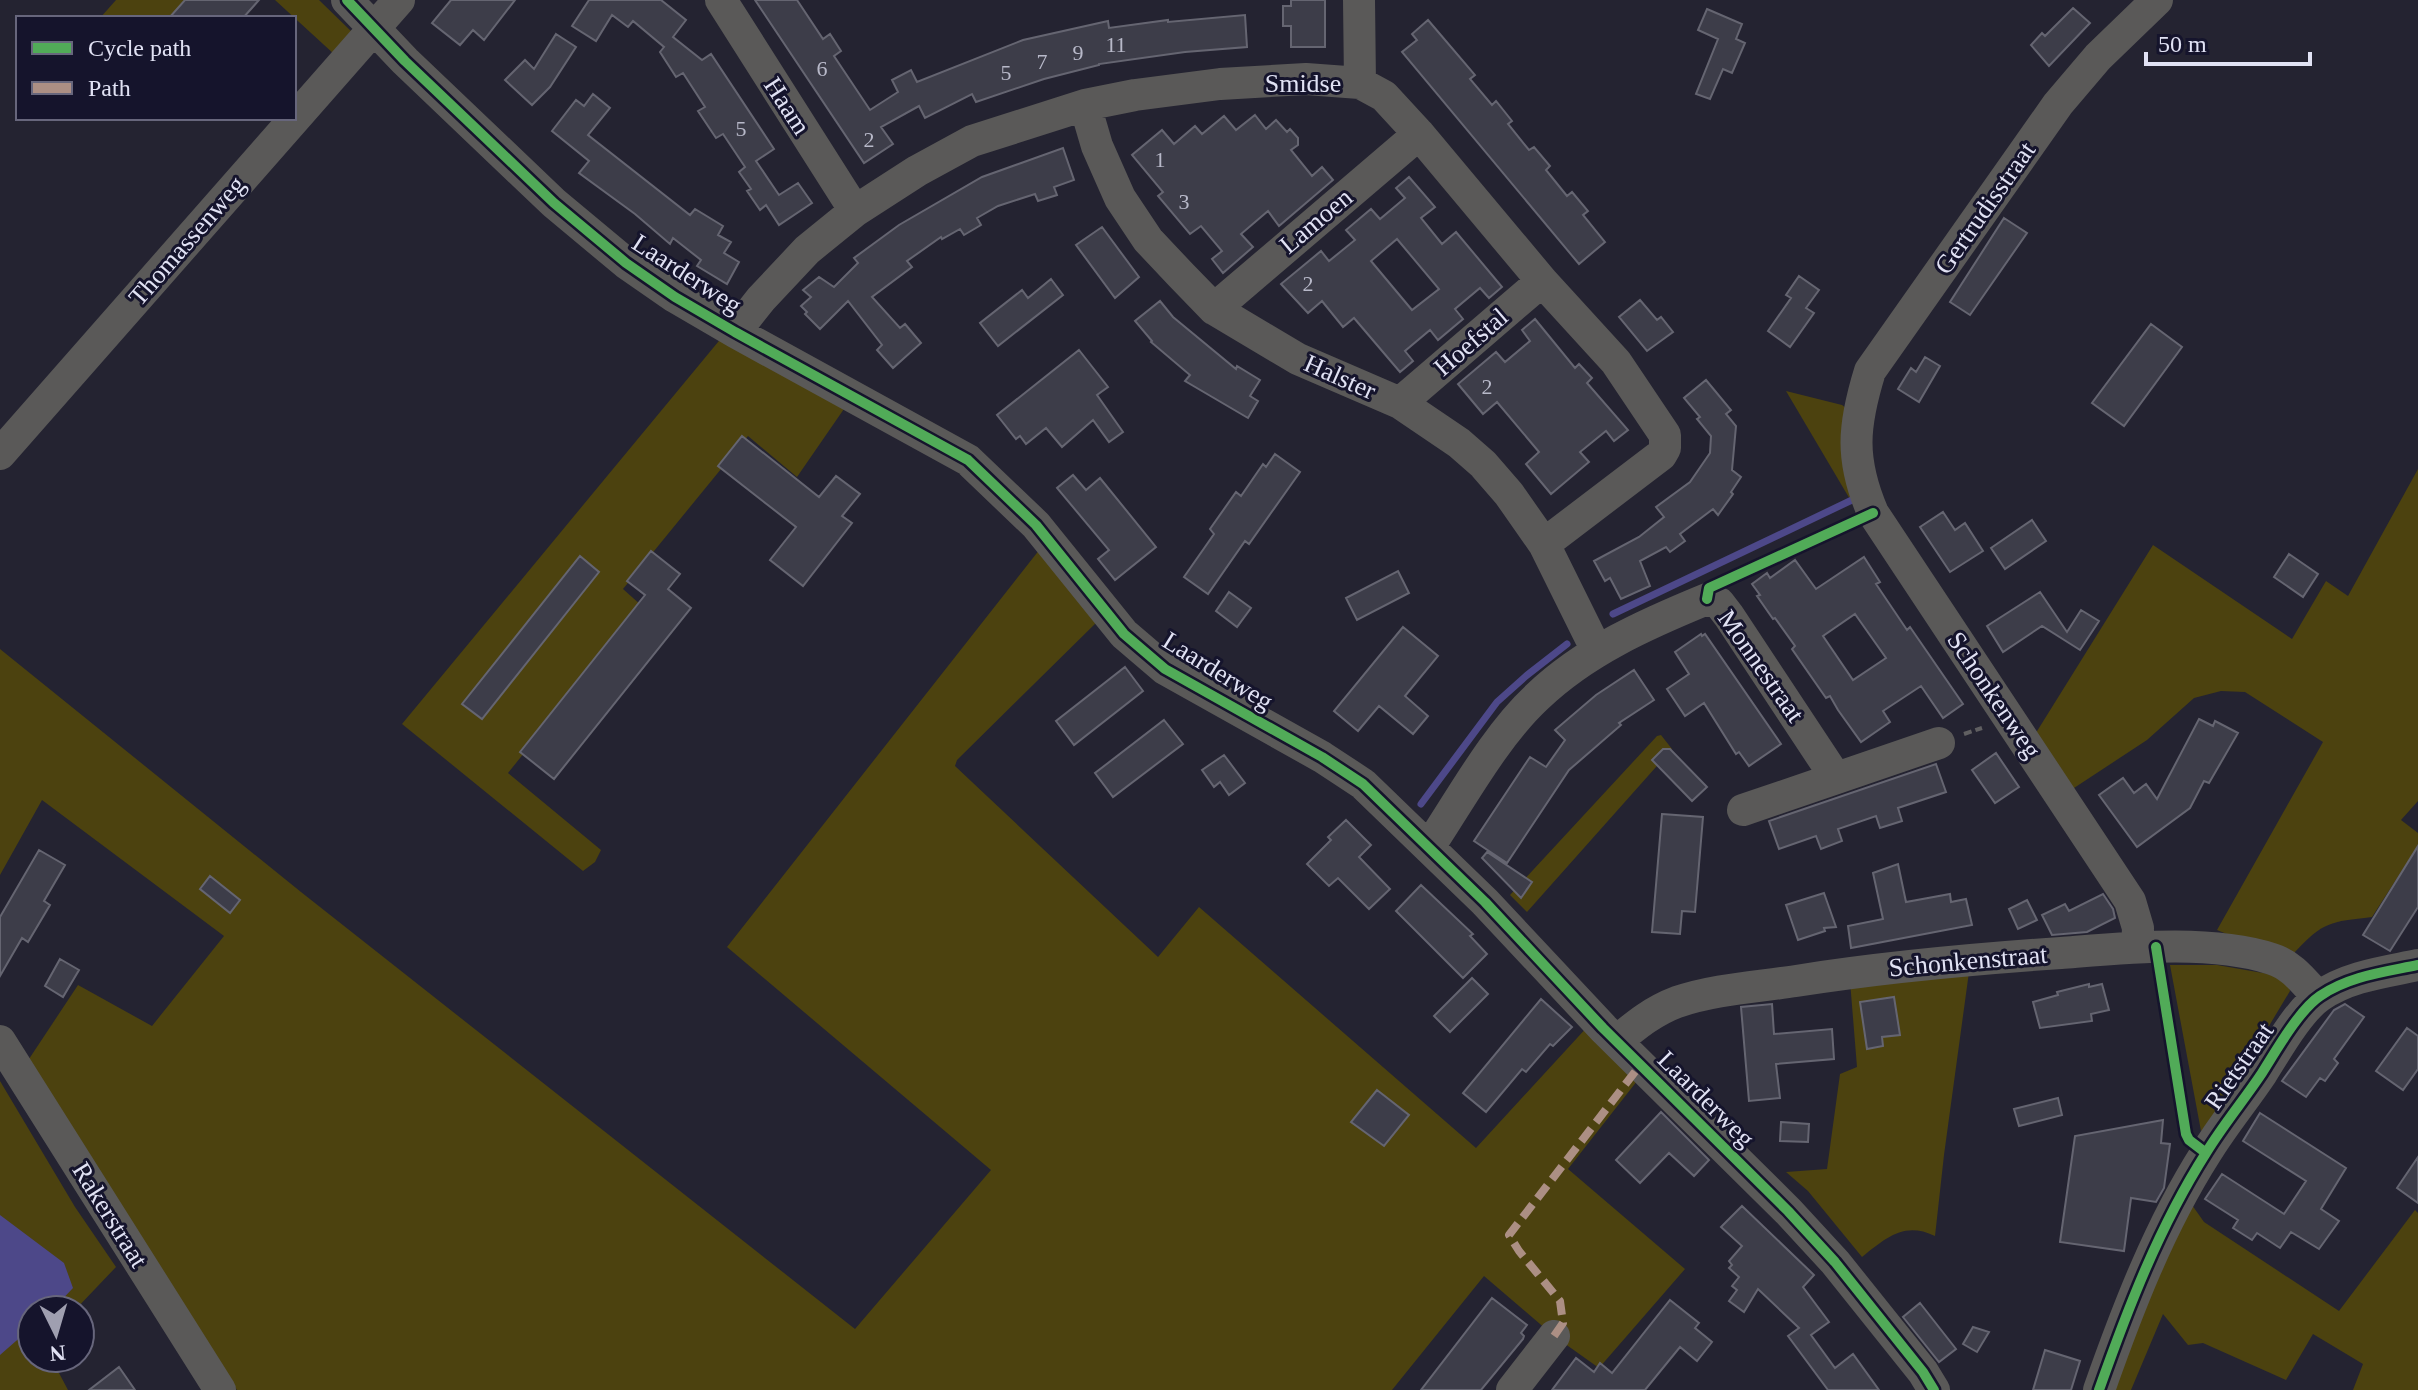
<svg xmlns="http://www.w3.org/2000/svg" width="2418" height="1390" font-family="'Times New Roman',serif">
	<rect width="100%" height="100%" fill="#242331"/>
	<path fill="#4c420f" d="M116,0H189L172,18H100Z
		M275,0H319L354,34L335,55Z
		M723,336L846,406L797,477L748,436L623,589L642,606L508,773L601,850L595,862L583,871L402,724Z
		M1786,391L1842,405L1850,411L1863,508L1851,501Z
		M2418,469V801L2401,820L2418,833V857L2412,855L2372,917C2330,922 2324,921 2294,953L2244,941L2217,930L2323,742L2245,692L2221,691L2194,698L2147,740L2071,790L2034,736L2153,545L2292,639L2326,581L2348,596Z
		M1040,549L1100,619L957,760L955,766L1158,957L1199,907L1476,1148L1589,1025L1641,1076L1568,1169L1685,1269L1599,1368L1554,1336L1484,1276L1392,1390H237L210,1355L29,1059L78,985L152,1026L224,936L42,800L0,875V649L301,892L855,1329L991,1170L727,947Z
		M1661,735L1672,749L1527,912L1510,895L1657,736Z
		M2170,965H2217L2286,977L2290,991L2210,1124L2201,1131Z
		M1969,972L1944,1155L1935,1236C1904,1221 1886,1238 1862,1257L1808,1191L1786,1172L1827,1169L1840,1074L1857,1067L1850,981Z
		M0,1081L75,1207L116,1267L75,1310H32V1358H51L68,1390H0Z
		M2192,1205L2204,1222L2339,1311L2415,1210L2418,1213V1390H2353L2363,1364L2313,1334L2286,1380L2203,1343L2188,1345L2163,1314L2131,1390H2113L2135,1326Z"/>
	<path fill="#4d4889" d="M0,1215L64,1263L73,1288L52,1310H32V1327L0,1355Z"/>
	<g fill="none" stroke-linecap="round" stroke-linejoin="round">
		<path stroke="#4d4889" stroke-width="7" d="M1613,614L1852,500
			M1421,804L1497,702L1526,676L1567,644"/>
	</g>
	<path fill="#3d3d49" stroke="#656571" stroke-width="2" fill-rule="evenodd" d="M185,0H259L243,18H169Z
		M451,0H515L484,40L473,30L460,45L432,23Z
		M589,0H661L686,20L673,37L702,60L711,54L774,149L756,161L779,195L798,183L812,203L779,225L766,205L760,210L747,191L751,189L739,172L745,167L723,134L716,138L698,111L705,107L683,73L676,77L660,52L664,47L633,21L628,27L612,15L596,41L572,26Z
		M755,0H797L823,39L830,34L841,51L834,56L870,110L898,92L892,80L911,70L917,82L1023,40L1108,21L1109,28L1168,20V22L1245,15L1247,47L1185,52L1099,64V65L1044,79L976,102L972,94L925,118L919,106L881,127L893,144L864,163Z
		M1291,0H1325V47H1291V26H1283V6H1291Z
		M2073,8L2090,23L2049,66L2031,45L2042,33L2045,36Z
		M1707,9L1742,24L1736,39L1745,43L1732,73L1723,69L1710,99L1696,94L1718,39L1698,30Z
		M1428,20L1475,75L1470,79L1492,105L1496,101L1512,121L1508,124L1529,150L1534,147L1550,166L1546,170L1567,196L1572,192L1588,211L1583,215L1605,242L1579,264L1402,52L1417,40L1412,34Z
		M556,34L576,47L550,87L532,105L505,80L525,60L534,69Z
		M593,94L610,108L588,135L690,215L695,209L723,226L718,235L731,242L724,253L739,262L727,284L697,266L701,260L673,238L670,244L635,214L579,173L589,161L552,131L576,100L584,106Z
		M1255,115L1266,129L1276,120L1287,132L1290,129L1298,138V145L1291,150L1312,176L1322,167L1333,180L1279,226L1268,211L1241,234L1253,247L1223,273L1212,259L1222,251L1201,226L1190,234L1158,196L1163,192L1132,155L1162,130L1174,144L1195,126L1202,134L1224,116L1236,130Z
		M1063,148L1074,180L1054,187L1057,195L1038,201L1035,194L998,206L977,218L981,225L964,235L960,229L942,239L941,237L907,261L912,267L872,297L900,328L905,324L921,343L893,368L877,350L882,345L848,301L820,329L805,314L807,312L801,306L811,297L803,290L819,277L834,287L858,263L854,258L899,225L982,177Z
		M1409,177L1435,207L1421,218L1442,244L1456,232L1502,287L1489,298L1480,288L1455,309L1463,319L1438,340L1430,330L1405,351L1413,361L1400,372L1354,318L1343,327L1322,301L1308,313L1281,284L1321,251L1329,261L1355,240L1346,230L1371,209L1380,219L1405,198L1396,188ZM1397,239L1439,289L1412,310L1371,261Z
		M2004,218L2027,233L1970,315L1950,302Z
		M1102,227L1139,277L1115,298L1076,245Z
		M1799,276L1819,290L1806,308L1814,313L1790,347L1768,331L1791,298L1786,295Z
		M1051,279L1063,295L998,346L980,323L1022,290L1028,298Z
		M1640,300L1657,320L1661,317L1673,332L1647,351L1619,317Z
		M1160,301L1173,317L1236,369L1237,366L1260,380L1250,396L1258,401L1248,418L1185,381L1190,375L1151,342L1152,341L1135,321Z
		M1535,319L1575,368L1579,364L1592,378L1587,383L1628,430L1614,441L1606,431L1580,452L1589,462L1551,494L1526,464L1539,452L1497,402L1483,414L1458,384L1496,352L1505,362L1530,341L1522,330Z
		M2151,324L2182,347L2124,426L2092,403Z
		M1079,350L1108,387L1097,395L1123,432L1109,442L1093,420L1062,447L1046,428L1026,444L1020,436L1016,439L997,415Z
		M1925,357L1940,366L1919,402L1898,389L1911,368L1916,372Z
		M1706,380L1731,410L1726,414L1736,426L1732,470L1741,477L1731,492L1733,494L1718,515L1713,509L1680,534L1685,541L1670,552L1666,547L1640,561L1650,586L1621,599L1610,578L1605,581L1594,561L1639,537L1664,517L1656,507L1690,482L1710,453L1711,436L1697,419L1700,417L1684,398Z
		M742,436L819,497L836,476L860,494L842,516L852,523L803,586L770,560L796,527L718,466Z
		M1275,454L1300,472L1249,544L1245,541L1208,594L1184,577L1214,534L1210,529L1236,492L1241,496L1263,464L1266,467Z
		M1073,475L1086,490L1100,478L1156,547L1115,580L1098,559L1109,550L1057,488Z
		M1943,512L1955,530L1965,523L1983,551L1950,572L1920,527Z
		M2032,520L2046,541L2005,569L1991,548Z
		M651,551L680,574L668,589L691,608L554,779L520,752L645,595L627,581Z
		M2289,554L2318,574L2303,597L2274,577Z
		M580,556L599,572L482,719L462,704Z
		M1864,557L1880,582L1876,584L1907,630L1910,627L1963,704L1943,718L1921,686L1883,711L1890,722L1861,742L1838,710L1830,696L1826,698L1792,649L1795,646L1775,618L1773,619L1757,596L1760,595L1752,584L1767,573L1770,578L1795,560L1816,589ZM1855,614L1886,658L1853,680L1823,636Z
		M1398,571L1409,593L1357,620L1346,598Z
		M1229,592L1251,608L1237,627L1216,611Z
		M2040,592L2067,632L2081,610L2099,621L2080,650L2042,626L2003,652L1987,626Z
		M1403,627L1438,656L1405,696L1428,716L1413,734L1379,706L1358,731L1334,711Z
		M1701,634L1702,636L1705,634L1781,744L1749,766L1739,752L1736,754L1704,703L1685,716L1667,689L1689,674L1675,652Z
		M1125,667L1143,691L1074,745L1056,721Z
		M1634,670L1654,700L1619,723L1621,725L1569,770L1507,863L1474,841L1530,757L1546,767L1565,740L1555,730L1596,695Z
		M2199,719L2213,726L2215,721L2238,733L2209,783L2204,781L2190,808L2137,847L2099,795L2123,778L2134,793L2146,784L2157,799Z
		M1164,720L1183,744L1113,797L1095,773Z
		M1663,749H1670L1707,787L1692,801L1652,760Z
		M1996,753L2019,787L1995,803L1972,770Z
		M1224,755L1245,783L1229,795L1220,782L1214,787L1202,770Z
		M1936,764L1946,792L1898,808L1902,821L1880,828L1876,816L1838,829L1842,841L1821,849L1816,836L1779,849L1769,821Z
		M1662,814L1703,817L1695,912L1682,911L1680,934L1652,932Z
		M1346,820L1371,845L1359,857L1390,889L1369,909L1338,878L1329,886L1307,864L1331,840L1328,837Z
		M2418,846V907L2390,951L2363,935Z
		M39,850L65,865L44,901L50,905L28,942L22,938L0,976V917Z
		M1487,852L1532,882L1521,898L1482,858Z
		M1898,864L1906,902L1950,894L1951,902L1966,899L1972,925L1851,948L1848,926L1883,919L1873,873Z
		M210,876L240,900L230,913L200,889Z
		M1421,885L1473,934L1470,936L1487,954L1463,978L1396,911Z
		M1824,893L1836,927L1824,928L1825,931L1798,940L1786,905Z
		M2103,894L2113,909L2115,918L2087,932L2052,935L2042,915L2065,904L2069,911Z
		M2027,900L2037,920L2018,929L2009,909Z
		M60,959L79,970L63,997L45,986Z
		M1472,978L1488,994L1450,1032L1434,1016Z
		M2089,984V987L2102,984L2109,1010L2091,1014L2092,1021L2040,1028L2033,1002L2058,995L2057,992Z
		M1894,997L1900,1035L1882,1037L1883,1046L1867,1049L1860,1002Z
		M1541,999L1572,1027L1553,1046L1550,1044L1526,1072L1522,1069L1486,1112L1463,1093Z
		M1772,1004L1774,1034L1832,1029L1834,1059L1776,1064L1780,1098L1749,1101L1741,1007Z
		M2345,1004L2364,1017L2334,1059L2338,1063L2325,1081L2320,1078L2306,1097L2282,1081L2334,1010Z
		M2407,1028L2418,1036V1069L2403,1090L2376,1071Z
		M1377,1090L1409,1115L1384,1146L1351,1122Z
		M2058,1098L2062,1115L2019,1126L2014,1109Z
		M1661,1112L1709,1160L1694,1176L1669,1153L1640,1183L1616,1160Z
		M2260,1113L2346,1168L2321,1209L2339,1221L2319,1249L2291,1232L2280,1248L2257,1233L2252,1240L2233,1228L2238,1220L2205,1199L2222,1174L2284,1214L2306,1181L2243,1141Z
		M2163,1120L2161,1143L2170,1144L2164,1188L2156,1202L2131,1198L2124,1251L2060,1242L2075,1136Z
		M1781,1122L1809,1124L1808,1142L1780,1141Z
		M2418,1157V1203L2397,1188Z
		M1742,1206L1814,1275L1803,1287L1829,1322L1811,1335L1835,1368L1853,1354L1879,1390H1828L1788,1336L1799,1328L1758,1289L1744,1312L1729,1301L1737,1290L1732,1286L1739,1277L1729,1268L1732,1265L1729,1261L1742,1246L1721,1227Z
		M1492,1298L1527,1325L1521,1333L1524,1336L1523,1339L1481,1390H1421Z
		M1670,1300L1699,1323L1695,1328L1712,1342L1697,1361L1680,1347L1645,1390H1552L1576,1358L1594,1372L1600,1363L1612,1373Z
		M1920,1303L1956,1349L1939,1362L1903,1317Z
		M1973,1327L1989,1332L1977,1352L1963,1344Z
		M2045,1350L2080,1361L2071,1390H2033Z
		M119,1367L135,1390H89Z"/>
	<g fill="none" stroke-linecap="round" stroke-linejoin="round">
		<path stroke="#605f61" stroke-width="4" stroke-dasharray="8 4" stroke-linecap="butt" d="M1964,734L1982,728"/>
		<path stroke="#5a5958" stroke-width="32" d="M347,0L405,61L554,203L626,263L675,297L735,332L968,460L1036,525L1124,634L1165,669L1322,757L1363,784L1485,902L1603,1028L1788,1211L1835,1262L1923,1372L1934,1390
			M721,0L855,211
			M1359,0L1360,83
			M1085,105L1097,146L1120,198L1148,240L1181,275L1214,309L1298,359L1400,403L1459,443L1483,464L1509,494L1544,544L1597,651
			M1214,309L1419,134
			M735,332L761,299L807,250L855,211L917,171L972,141L1085,105L1135,95L1220,84L1306,79L1360,83L1384,96L1419,134L1542,281L1616,362L1665,435V448L1661,455L1544,544
			M1400,403L1542,281
			M0,454L399,0
			M1743,810L1939,743
			M1429,847C1461,799 1495,736 1537,697C1585,651 1646,624 1707,599L1719,603L1729,616L1836,778
			M2137,947L2138,928L2130,901L1873,513C1850,459 1853,426 1870,371L2058,104L2098,57L2157,0
			M0,1041L220,1390
			M1617,1041C1636,1025 1653,1011 1677,1002C1715,989 1757,987 1796,981C1884,967 1973,959 2061,953C2125,948 2210,939 2272,959C2292,965 2304,982 2318,997
			M1512,1390L1554,1336
			M2099,1390C2128,1308 2159,1227 2206,1153C2223,1125 2244,1100 2262,1073C2276,1051 2299,1010 2320,996C2349,976 2385,972 2418,965"/>
		<path stroke="#ac8f84" stroke-width="8" stroke-dasharray="16 8" stroke-linecap="butt" d="M1554,1336L1563,1323L1560,1301L1519,1251L1509,1235L1641,1064"/>
		<defs>
			<path id="cycleway" d="M347,0L405,61L554,203L626,263L675,297L735,332L968,460L1036,525L1124,634L1165,669L1322,757L1363,784L1485,902L1603,1028L1788,1211L1835,1262L1923,1372L1934,1390
				M1707,599L1709,588L1873,513
				M2156,947L2186,1134L2189,1140L2206,1153
				M2099,1390C2128,1308 2159,1227 2206,1153C2223,1125 2244,1100 2262,1073C2276,1051 2299,1010 2320,996C2349,976 2385,972 2418,965"/>
		</defs>
		<use href="#cycleway" stroke="#15142c" stroke-width="15"/>
		<use href="#cycleway" stroke="#51ab58" stroke-width="10"/>
	</g>
	<g text-anchor="middle" dominant-baseline="central" stroke-width="6" stroke-linejoin="round" paint-order="stroke">
		<g font-size="22" fill="#b8b9c9">
			<text x="1116" y="44">11</text>
			<text x="1078" y="52">9</text>
			<text x="1042" y="61">7</text>
			<text x="822" y="68">6</text>
			<text x="1006" y="72">5</text>
			<text x="741" y="128">5</text>
			<text x="869" y="139">2</text>
			<text x="1160" y="159">1</text>
			<text x="1184" y="201">3</text>
			<text x="1308" y="283">2</text>
			<text x="1487" y="386">2</text>
		</g>
		<g font-size="26" fill="#e1e2f4" stroke="#15142c">
			<text x="1303" y="83">Smidse</text>
			<text transform="translate(787 106) rotate(57)">Haam</text>
			<text transform="translate(1985 208) rotate(-55)">Gertrudisstraat</text>
			<text transform="translate(1316 221) rotate(-40)">Lamoen</text>
			<text transform="translate(187 241) rotate(-49)">Thomassenweg</text>
			<text transform="translate(687 274) rotate(33)">Laarderweg</text>
			<text transform="translate(1471 342) rotate(-41)">Hoefstal</text>
			<text transform="translate(1340 377) rotate(24)">Halster</text>
			<text transform="translate(1761 666) rotate(55)">Monnestraat</text>
			<text transform="translate(1218 671) rotate(32)">Laarderweg</text>
			<text transform="translate(1994 695) rotate(56)">Schonkenweg</text>
			<text transform="translate(1968 961) rotate(-5)">Schonkenstraat</text>
			<text transform="translate(2239 1066) rotate(-55)">Rietstraat</text>
			<text transform="translate(1706 1099) rotate(45)">Laarderweg</text>
			<text transform="translate(110 1215) rotate(58)">Rakerstraat</text>
		</g>
	</g>
	<rect x="16" y="16" width="280" height="104" fill="#15142c" stroke="#67667c" stroke-width="2"/>
	<rect x="32" y="42" width="40" height="12" fill="#51ab58" stroke="#67667c" stroke-width="2"/>
	<text x="88" y="56" font-size="24" fill="#e1e2f4">Cycle path</text>
	<rect x="32" y="82" width="40" height="12" fill="#ac8f84" stroke="#67667c" stroke-width="2"/>
	<text x="88" y="96" font-size="24" fill="#e1e2f4">Path</text>
	<g transform="translate(56 1334) rotate(175)"><circle r="38" fill="#15142c" stroke="#67667c" stroke-width="2"/>
	<path d="M0-6L14 30L0 20L-14 30Z" fill="#9f9fb0"/>
	<text y="-12" font-size="22" font-weight="bold" text-anchor="middle" fill="#e1e2f4">N</text>
	</g>
	<path d="M2146 52v12h164v-12" fill="none" stroke="#e1e2f4" stroke-width="4"/>
	<text x="2158" y="52" font-size="24" fill="#e1e2f4" stroke="#15142c" stroke-width="6" paint-order="stroke">50 m</text>
</svg>
